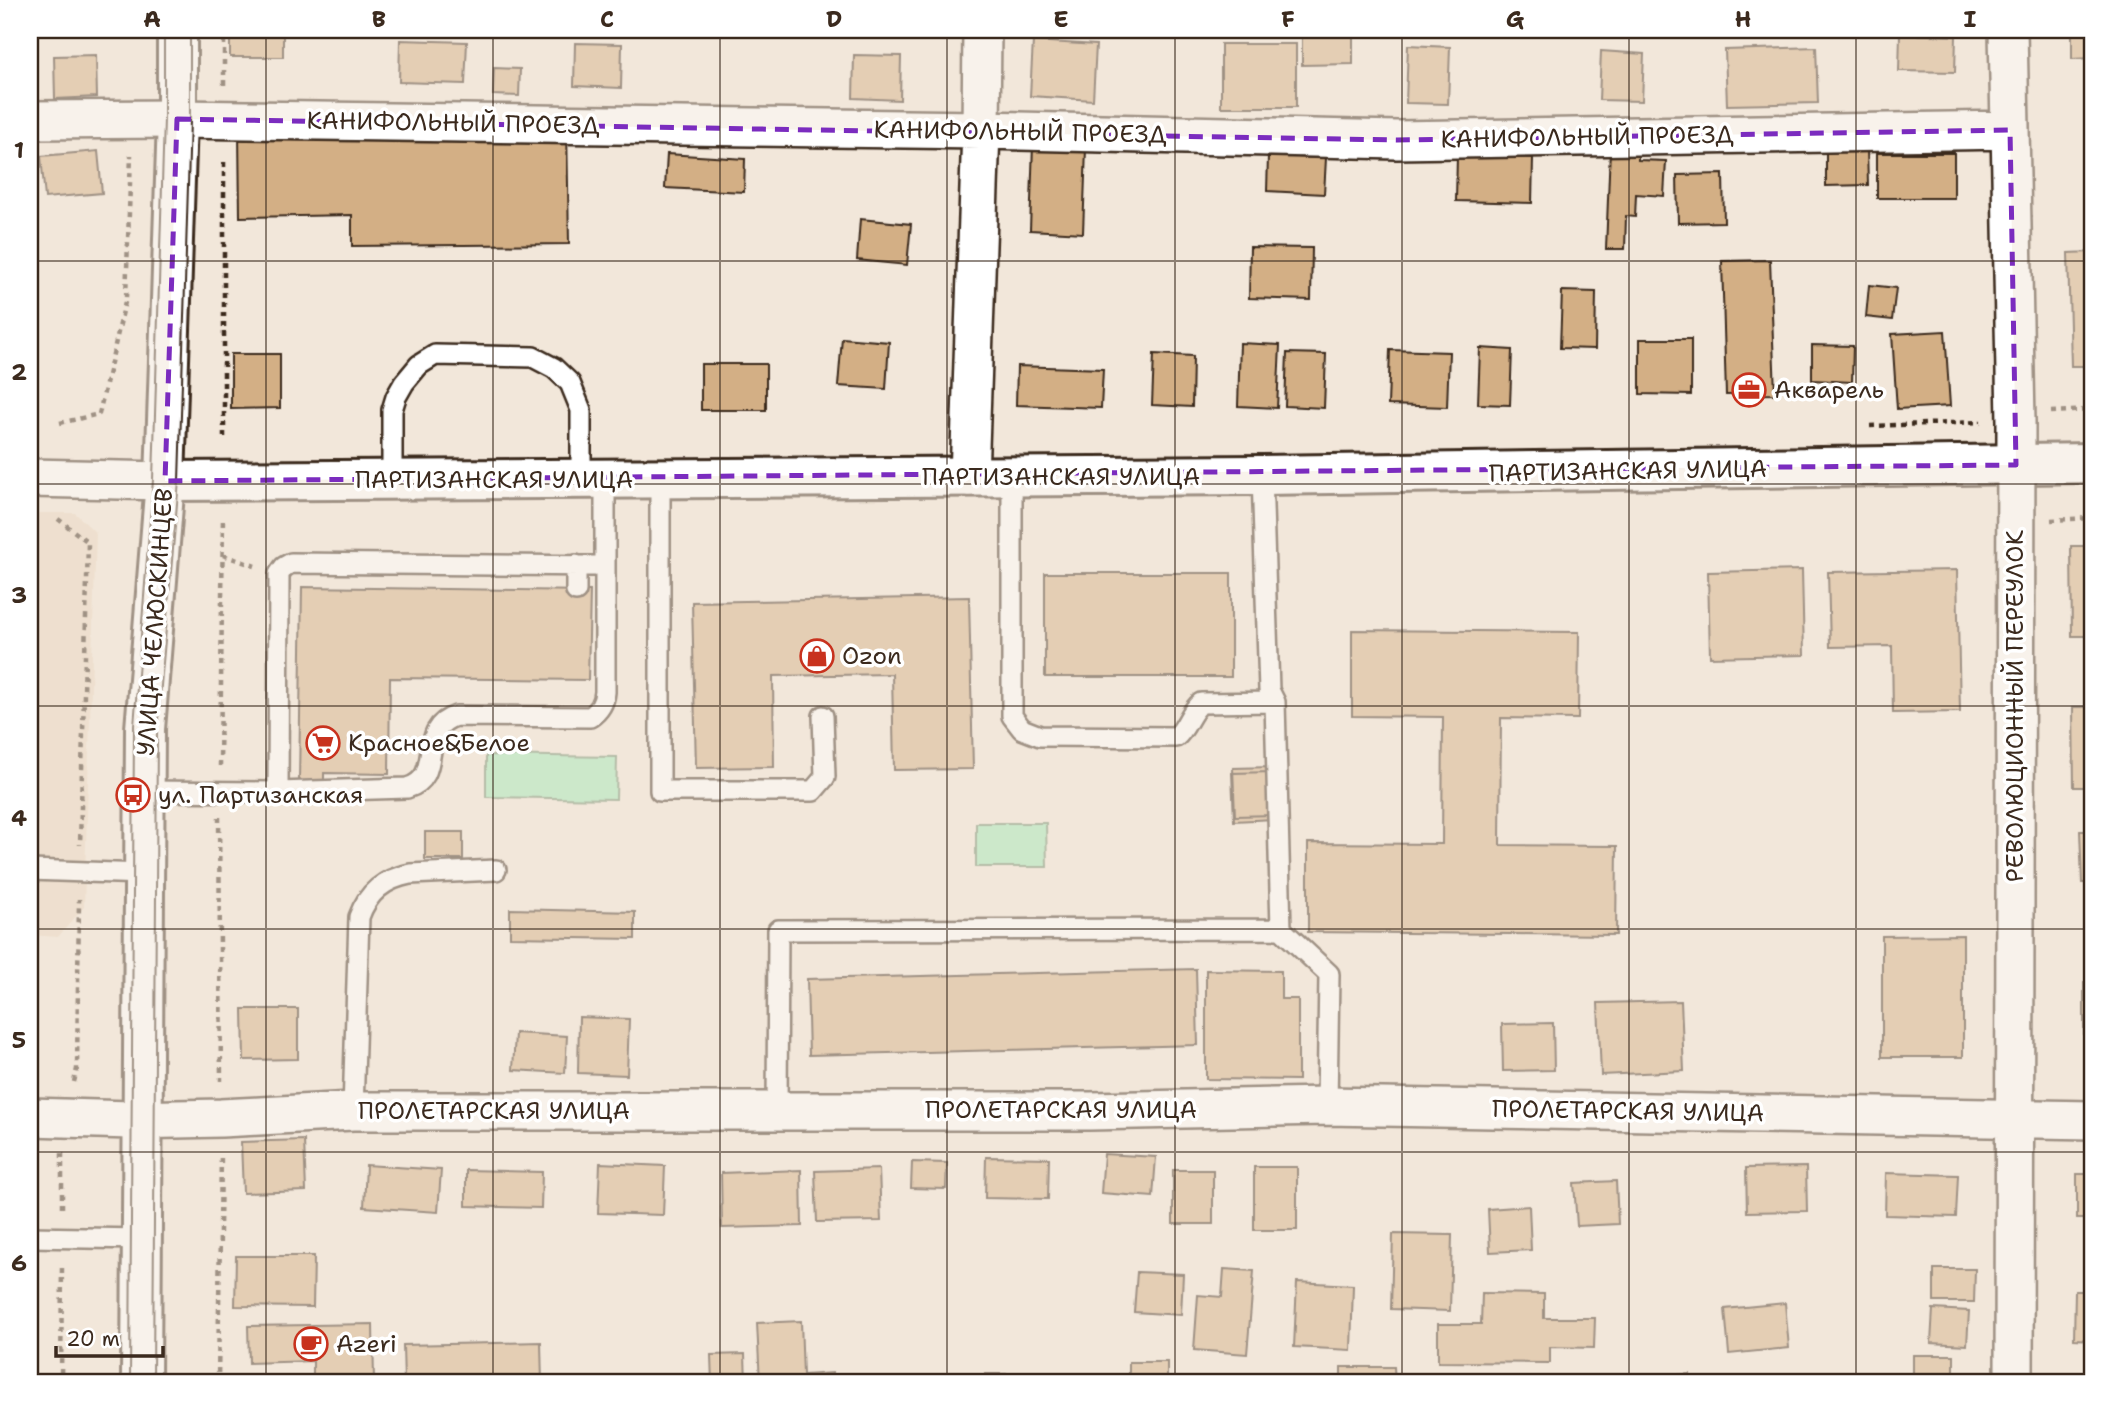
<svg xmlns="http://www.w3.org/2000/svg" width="2122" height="1413" font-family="'Shantell Sans',sans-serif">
	<rect width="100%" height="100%" fill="#f2e7da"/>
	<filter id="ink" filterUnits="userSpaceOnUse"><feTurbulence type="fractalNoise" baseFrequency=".0143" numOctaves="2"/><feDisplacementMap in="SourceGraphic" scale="14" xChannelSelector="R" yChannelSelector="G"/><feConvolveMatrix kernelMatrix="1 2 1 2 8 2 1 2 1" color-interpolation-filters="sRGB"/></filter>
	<g filter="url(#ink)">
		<path fill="#e9d6c0" d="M30,513H75L96,533L84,907L58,937L30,935Z"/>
		<path fill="#9ee8b7" stroke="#6c896a" stroke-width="2" d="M486,755L617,757L616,799L486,797Z
			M976,823H1046L1047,867H976Z"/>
		<path fill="#d3af85" stroke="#3b2a1e" stroke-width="2" d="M230,30H283V57H230Z
			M1302,30H1353V64L1302,65Z
			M2072,30H2092V58L2072,59Z
			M1900,34L1956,36L1955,72L1899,71Z
			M400,40L467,42L465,84L399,82Z
			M1033,41L1096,45L1093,100L1030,96Z
			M575,43L622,44L621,88L574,86Z
			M1221,44H1296V107H1221Z
			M1408,45L1450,47L1448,104L1406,103Z
			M1816,47L1818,103L1727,105L1725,50Z
			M1601,51L1644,54L1642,101L1599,100Z
			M96,55L97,97L55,99L54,56Z
			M854,55L901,56L900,100L853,98Z
			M494,68L520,69L519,96L493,95Z
			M567,127L569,244L352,246V215L240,217L239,131Z
			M1033,145L1086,148L1083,233L1030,230Z
			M1826,148H1867L1868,185L1826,186Z
			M1610,149L1638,150V160L1666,161L1664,196L1636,194L1635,217L1626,216L1625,249H1606Z
			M98,151L102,193L45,198L41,156Z
			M1877,153H1954V198H1877Z
			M667,154L745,159L744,192L665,188Z
			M1457,155L1533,158L1532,203L1456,201Z
			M1268,156L1326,158L1324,194L1267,191Z
			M1723,174L1724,222L1678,223L1677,175Z
			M860,219L911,224L907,265L857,260Z
			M1250,247L1312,248L1311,300L1249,298Z
			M2092,252V366H2071L2068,253Z
			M1770,260L1775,394L1726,395L1722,261Z
			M1869,285L1896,288L1892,320L1866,317Z
			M30,287L31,403H30Z
			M1562,291L1596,292L1595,349L1560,348Z
			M1945,331L1950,406L1897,409L1892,334Z
			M842,338L889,342L886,389L838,386Z
			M1640,339H1691V395L1640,394Z
			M1240,343L1280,345L1277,408L1238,406Z
			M1812,345L1853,346L1852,382L1812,380Z
			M1480,348L1512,350L1510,405L1478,404Z
			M1390,350L1449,352L1447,407L1388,405Z
			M1287,353L1326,354L1324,408L1285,406Z
			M231,354H280V408L231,409Z
			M1154,354L1193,356L1192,407L1152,405Z
			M701,364H766V410H701Z
			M1017,366L1103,369L1101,408L1016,405Z
			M2071,546H2092V636H2072Z
			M1802,570L1804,655L1710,657L1708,572Z
			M1957,570L1960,712L1893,713L1892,646L1830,647L1828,572Z
			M1045,573H1231V677H1045Z
			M302,587L590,591L588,680L390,678L389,774L324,773V781H299Z
			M969,597L973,769L894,770L892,674L773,676L774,767L696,768L692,602Z
			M30,603L33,604L31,692H30Z
			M1352,630L1579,632L1578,719L1501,718L1500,845L1617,846L1616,935L1308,932V843L1442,844L1443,717L1352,716Z
			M2073,707H2092V787H2074Z
			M1272,767L1274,815L1235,816L1233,768Z
			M1273,772L1274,819L1234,821L1232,773Z
			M2080,831H2092V883H2082Z
			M425,832H463V859H425Z
			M510,909L635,912V939L510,937Z
			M1963,935V1057H1882V936Z
			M1196,969L1198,1045L809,1055L807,979Z
			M1206,970L1281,971V999H1298V1080L1206,1079Z
			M2084,982H2092V1051H2084Z
			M1681,1001L1684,1071L1601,1075L1598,1003Z
			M243,1009H298V1059L244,1060Z
			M579,1017L629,1019L627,1075L578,1073Z
			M1553,1023L1554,1070L1503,1071L1502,1024Z
			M515,1033L567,1036L565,1073L513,1070Z
			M304,1140L306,1191L243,1193L241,1142Z
			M1104,1154L1156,1157L1153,1197L1101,1193Z
			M986,1157L1049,1158L1048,1199L985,1198Z
			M912,1162L947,1163L946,1189L911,1188Z
			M600,1163L665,1166L663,1215L598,1213Z
			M366,1165L441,1170L438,1212L364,1207Z
			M1254,1167H1297V1230H1254Z
			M1806,1167L1807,1211L1747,1212L1746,1168Z
			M879,1169L881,1221L817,1222L815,1171Z
			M466,1170L542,1172L541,1208L466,1206Z
			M801,1170L802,1226L722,1228L721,1173Z
			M1173,1170H1213V1224H1173Z
			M1886,1173L1958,1175L1956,1217L1885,1215Z
			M2077,1174H2092V1219H2077Z
			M1616,1181L1618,1224L1577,1226L1574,1183Z
			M1529,1206L1531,1250L1490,1252L1488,1209Z
			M1393,1234L1452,1235L1450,1311L1391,1309Z
			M236,1256H314L313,1307L235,1306Z
			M1224,1269L1254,1271L1247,1354L1194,1350L1198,1295L1222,1297Z
			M1934,1269H1975L1974,1302H1934Z
			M1137,1272L1183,1274L1181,1315L1134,1312Z
			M1297,1282L1353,1285L1351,1350L1294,1347Z
			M2075,1291H2092V1340L2074,1339Z
			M1482,1293L1544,1294V1318H1595L1594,1348L1550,1347V1363L1438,1362V1324H1481Z
			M1785,1303L1789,1348L1729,1354L1725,1309Z
			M1933,1309L1969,1311L1967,1345L1931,1343Z
			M801,1321L803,1375L832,1373V1383H760L757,1323Z
			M373,1324L374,1383H313V1361L249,1363L248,1326Z
			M541,1342L542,1383H404L403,1345Z
			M745,1354L746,1383H712L711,1355Z
			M1913,1355H1954V1383H1913Z
			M1129,1362H1167V1383H1129Z
			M1341,1367H1394L1395,1383H1341Z
			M985,1374H1023L1024,1383H985Z
			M1690,1374V1383H1637V1378Z
			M1433,1377H1486V1383H1433Z"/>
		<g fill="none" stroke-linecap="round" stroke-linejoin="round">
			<defs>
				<path id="service" d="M1262,475L1269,690L1275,702L1281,929L1329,974L1327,1106
					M1012,478V716L1022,729L1040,736L1176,737C1187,728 1190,711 1201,703L1275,702
					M660,479V791H813L825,777L823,716
					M392,481V410L396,397L404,383L419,365L435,355L533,357L554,368L570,383L581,410V480
					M576,565V591
					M144,791L278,792L407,788C446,777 415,728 456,716L590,717C599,711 604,704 605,692V480
					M278,792L279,574L284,567L291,563L605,566
					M30,870L144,874
					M777,1110L778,930L1281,929
					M353,1111L359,917C368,892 384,879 410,874L496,870
					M30,1237L141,1239"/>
				<path id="minor" d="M2008,30L2016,421L2014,1383
					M30,120L177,119L981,130L1397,140L2010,130
					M969,477L981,130L982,30
					M30,478L165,481
					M30,1117L131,1120L221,1118L353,1111H1090L1327,1106L2092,1120"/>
				<path id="secondary" d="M165,481L1262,475L2092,463
					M141,1383L145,729L165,481L177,119V30"/>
			</defs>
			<use href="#service" stroke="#3b2a1e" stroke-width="24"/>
			<use href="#minor" stroke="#3b2a1e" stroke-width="42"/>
			<use href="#secondary" stroke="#3b2a1e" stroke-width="44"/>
			<path stroke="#3b2a1e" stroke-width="4.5" stroke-dasharray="5 5" stroke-linecap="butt" d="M224,30V85
				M2051,412L2092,410
				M60,423L99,414L126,298L131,155
				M1870,426L1981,422
				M224,437V157
				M58,519L88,542L80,845
				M2051,520L2092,518
				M223,555L255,566
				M220,766L223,516
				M219,817L221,1081
				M74,1082L77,1069L79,899
				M62,1153V1211
				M61,1383L62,1265
				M218,1383L221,1153"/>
			<use href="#service" stroke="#fff" stroke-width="19"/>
			<use href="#minor" stroke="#fff" stroke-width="37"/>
			<use href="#secondary" stroke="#fff" stroke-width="38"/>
			<path stroke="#3b2a1e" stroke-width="2" d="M130,1383L134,726L153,480L164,119V30
				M153,1383L157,731L179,481L190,120V30"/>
		</g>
	</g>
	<path d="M0 0H2122V1413H0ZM177,119L1397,140L2010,130L2016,465L165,481Z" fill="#f2e7da" fill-opacity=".55" fill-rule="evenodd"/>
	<path fill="none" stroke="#7b2cbf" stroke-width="5" stroke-dasharray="14 9" stroke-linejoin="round" d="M177,119L1397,140L2010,130L2016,465L165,481Z"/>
	<path fill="none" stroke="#3b2a1e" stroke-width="2" stroke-opacity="0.55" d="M266,30V1383M493,30V1383M720,30V1383M947,30V1383M1175,30V1383M1402,30V1383M1629,30V1383M1856,30V1383M30,261H2092M30,484H2092M30,706H2092M30,929H2092M30,1152H2092"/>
	<defs>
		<symbol id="office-ring" viewBox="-11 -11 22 22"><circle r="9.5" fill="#fff" stroke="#c8321e" stroke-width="1.5"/><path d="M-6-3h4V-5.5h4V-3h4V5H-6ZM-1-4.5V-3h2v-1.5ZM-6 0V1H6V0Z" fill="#c8321e"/></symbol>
		<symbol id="shop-ring" viewBox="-11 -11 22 22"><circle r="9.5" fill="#fff" stroke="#c8321e" stroke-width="1.5"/><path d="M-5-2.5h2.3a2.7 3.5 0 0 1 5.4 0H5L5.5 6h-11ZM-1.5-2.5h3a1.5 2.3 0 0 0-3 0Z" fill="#c8321e"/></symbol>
		<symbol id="supermarket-ring" viewBox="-11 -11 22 22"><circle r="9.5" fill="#fff" stroke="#c8321e" stroke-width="1.5"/><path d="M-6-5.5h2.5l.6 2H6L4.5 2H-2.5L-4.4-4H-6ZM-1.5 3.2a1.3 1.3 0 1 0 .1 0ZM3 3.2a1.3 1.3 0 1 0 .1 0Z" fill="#c8321e"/></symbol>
		<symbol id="bus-ring" viewBox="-11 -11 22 22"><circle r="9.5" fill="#fff" stroke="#c8321e" stroke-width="1.5"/><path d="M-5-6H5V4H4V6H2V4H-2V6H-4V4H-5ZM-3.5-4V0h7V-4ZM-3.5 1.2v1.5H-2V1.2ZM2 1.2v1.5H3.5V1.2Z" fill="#c8321e"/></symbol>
		<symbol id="cafe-ring" viewBox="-11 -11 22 22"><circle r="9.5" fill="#fff" stroke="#c8321e" stroke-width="1.5"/><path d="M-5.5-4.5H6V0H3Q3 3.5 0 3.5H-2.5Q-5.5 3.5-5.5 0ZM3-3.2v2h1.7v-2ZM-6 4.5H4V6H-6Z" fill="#c8321e"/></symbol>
	</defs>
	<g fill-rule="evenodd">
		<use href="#office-ring" x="1730" y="371" width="38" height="38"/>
		<use href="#shop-ring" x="798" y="637" width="38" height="38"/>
		<use href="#supermarket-ring" x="304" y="724" width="38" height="38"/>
		<use href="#bus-ring" x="114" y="776" width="38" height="38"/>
		<use href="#cafe-ring" x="292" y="1325" width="38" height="38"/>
	</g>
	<g text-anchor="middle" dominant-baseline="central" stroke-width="7" stroke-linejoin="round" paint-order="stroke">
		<g font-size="24" fill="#3b2a1e" stroke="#fff">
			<text transform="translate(453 123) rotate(1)">КАНИФОЛЬНЫЙ ПРОЕЗД</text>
			<text transform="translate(1020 132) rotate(1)">КАНИФОЛЬНЫЙ ПРОЕЗД</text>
			<text transform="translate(1587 137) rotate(-1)">КАНИФОЛЬНЫЙ ПРОЕЗД</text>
			<text transform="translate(1628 471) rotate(-1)">ПАРТИЗАНСКАЯ УЛИЦА</text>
			<text x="1061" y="477">ПАРТИЗАНСКАЯ УЛИЦА</text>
			<text x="494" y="480">ПАРТИЗАНСКАЯ УЛИЦА</text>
			<text transform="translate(155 622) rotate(-86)">УЛИЦА ЧЕЛЮСКИНЦЕВ</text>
			<text transform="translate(2015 706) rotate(-90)">РЕВОЛЮЦИОННЫЙ ПЕРЕУЛОК</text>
			<text x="1061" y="1110">ПРОЛЕТАРСКАЯ УЛИЦА</text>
			<text x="494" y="1111">ПРОЛЕТАРСКАЯ УЛИЦА</text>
			<text transform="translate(1628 1111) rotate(1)">ПРОЛЕТАРСКАЯ УЛИЦА</text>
		</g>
		<g font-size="24" fill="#3b2a1e" stroke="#fff" text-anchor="start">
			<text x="1774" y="390">Акварель</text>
			<text x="842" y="656">Ozon</text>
			<text x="348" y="743">Красное&amp;Белое</text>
			<text x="158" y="795">ул. Партизанская</text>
			<text x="336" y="1344">Azeri</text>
		</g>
	</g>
	<rect width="2122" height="1413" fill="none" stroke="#fff" stroke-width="77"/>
	<path d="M56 1346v10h107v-10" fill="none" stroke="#3b2a1e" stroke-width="3.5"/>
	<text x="66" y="1346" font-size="21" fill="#3b2a1e" stroke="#ffffff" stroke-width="5" paint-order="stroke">20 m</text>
	<rect x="38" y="38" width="2046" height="1336" fill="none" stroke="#3b2a1e" stroke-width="2.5"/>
	<g font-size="23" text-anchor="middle" font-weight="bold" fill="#3b2a1e">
		<text x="152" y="27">A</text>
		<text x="379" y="27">B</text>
		<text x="607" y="27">C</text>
		<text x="834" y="27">D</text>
		<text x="1061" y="27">E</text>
		<text x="1288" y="27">F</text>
		<text x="1515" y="27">G</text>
		<text x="1743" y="27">H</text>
		<text x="1970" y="27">I</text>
		<text x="19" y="158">1</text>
		<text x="19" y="380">2</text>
		<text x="19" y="603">3</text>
		<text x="19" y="826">4</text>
		<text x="19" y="1048">5</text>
		<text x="19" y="1271">6</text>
	</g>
</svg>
